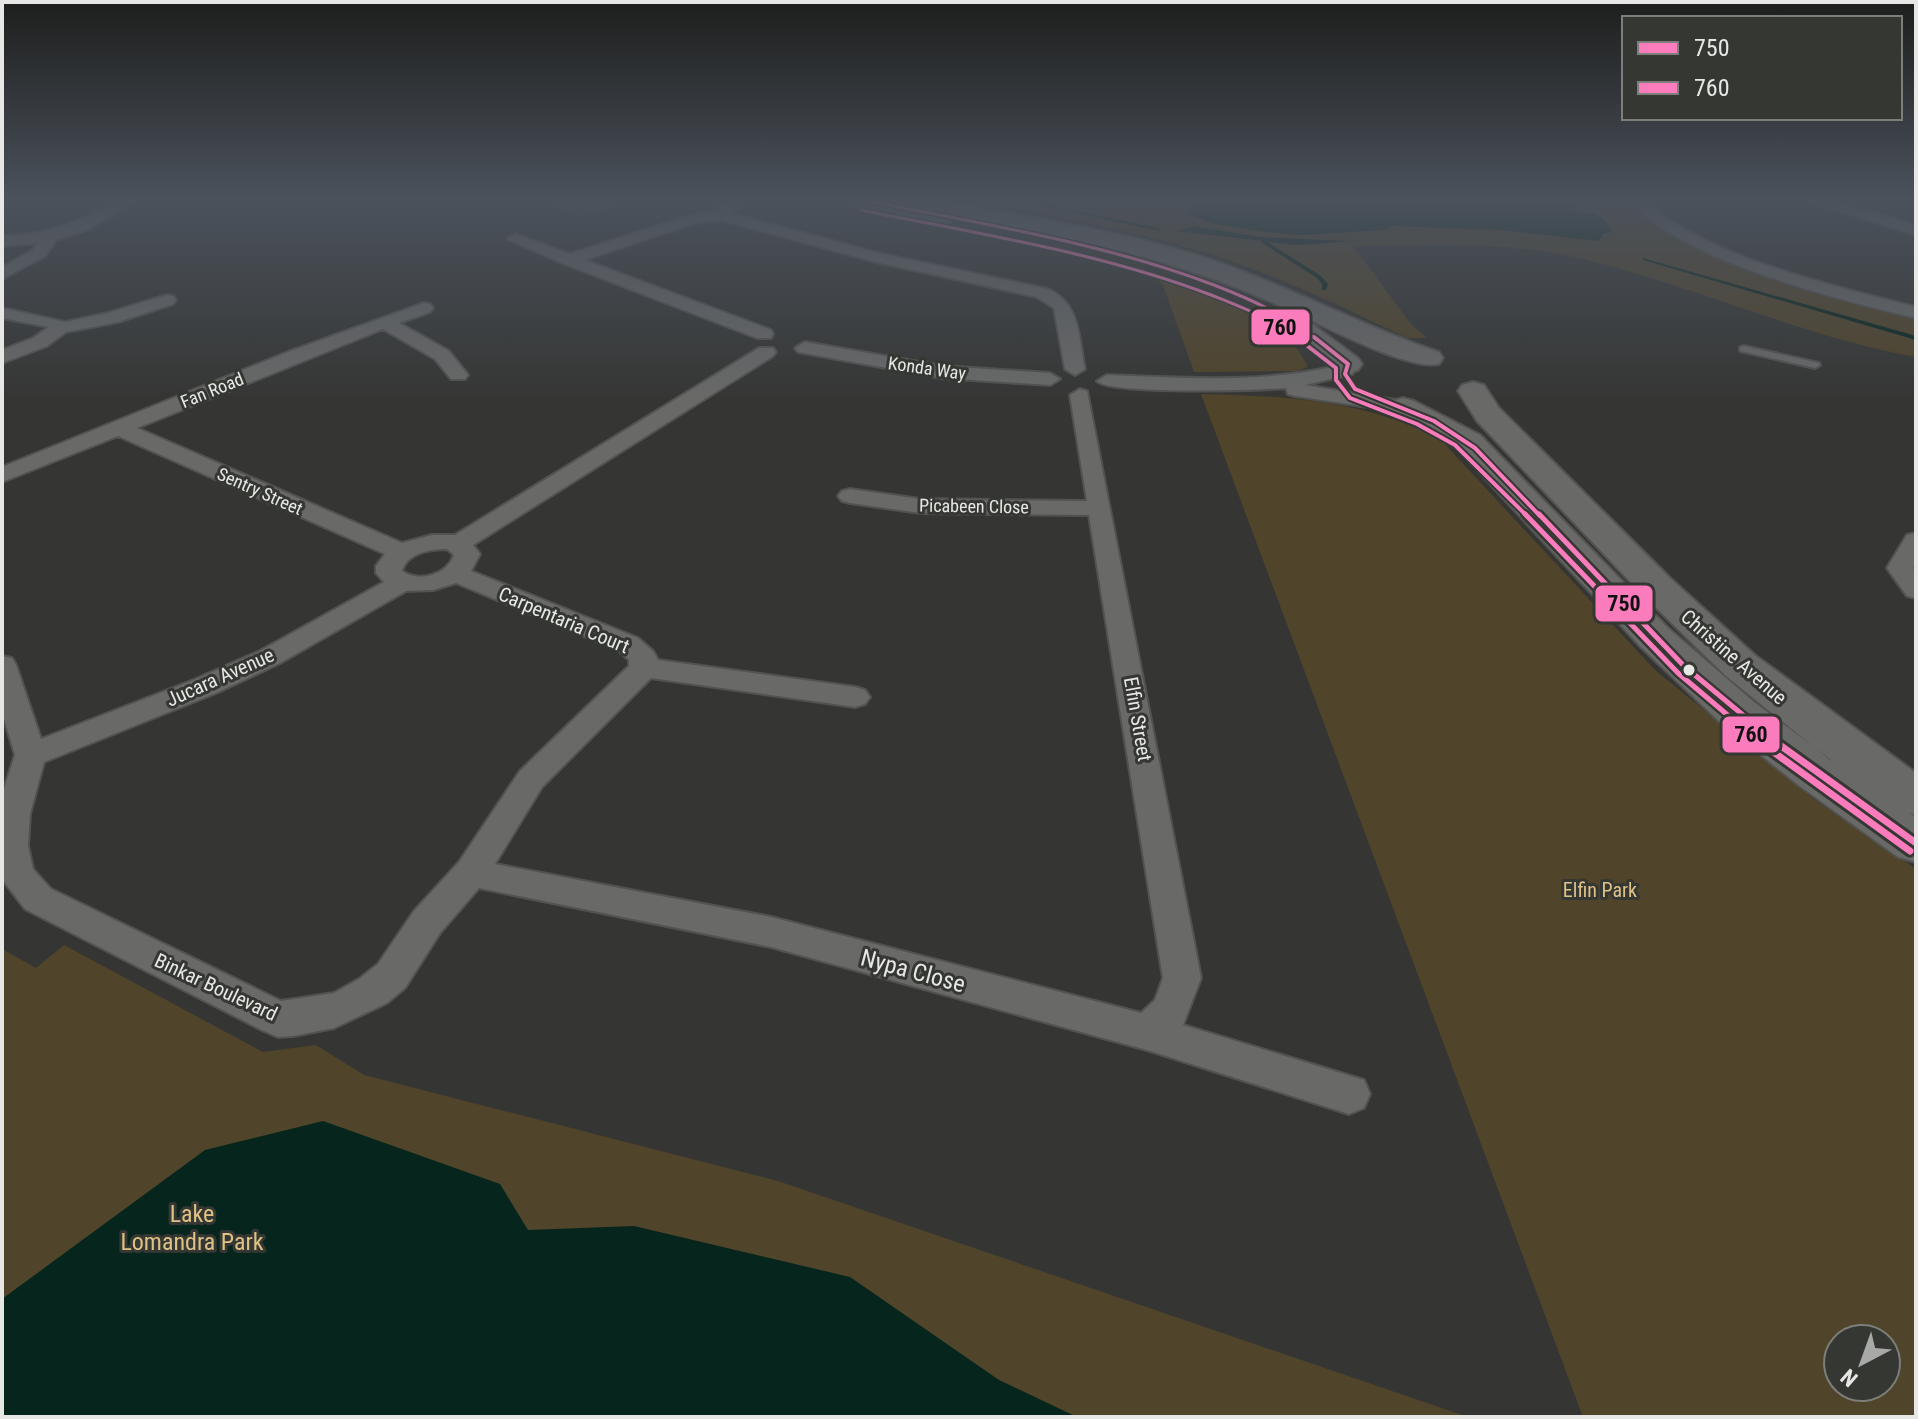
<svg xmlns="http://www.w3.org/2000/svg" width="1918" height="1419" font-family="'Roboto Condensed',sans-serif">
	<rect width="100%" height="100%" fill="#353634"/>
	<path fill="#50442a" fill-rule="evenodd" d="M539,200H633L582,216Z
		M966,200H1626L1642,216L1681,238L1916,317V357C1794,335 1681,279 1560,254C1492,241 1422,246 1353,246L1411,324L1427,338H1407C1348,310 1290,281 1228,260C1143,231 1054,217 966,200Z
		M1156,278C1184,284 1254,312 1277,329C1290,339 1301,352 1308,367L1296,371L1194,372L1163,285Z
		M1201,394C1285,396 1365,400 1440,439L1655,670L1815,800L1916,869V1417H1583ZM1838,1339H1886V1387H1838Z
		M64,945L263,1052L316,1045L364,1075L778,1181L1468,1417H2V949L36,968Z"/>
	<path fill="#06261d" d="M1301,200H1572L1576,205L1570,209C1590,218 1598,205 1612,232L1603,234L1599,241L1502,230L1393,226L1384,230L1301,235L1265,232L1210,223L1187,214L1193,206L1268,205Z
		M1194,226L1260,237L1351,241L1297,245L1176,231Z
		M323,1121L500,1184L528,1230L634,1226L850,1277L999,1380L1077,1417H2V1299L205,1150Z"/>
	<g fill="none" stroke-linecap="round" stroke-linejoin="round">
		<path fill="#06261d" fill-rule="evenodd" d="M1017,200H1026L1162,229L1159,231Z
			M1262,241H1266L1321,276L1328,284L1326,290H1322V284L1317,278L1262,243Z
			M1643,258L1916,336V340L1643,260Z"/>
		<defs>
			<path id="service" d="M1744,346L1819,363L1820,365L1815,368L1740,351V347Z"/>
			<path id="minor" d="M119,200H137L89,229L56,240L45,256L2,279V267L33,250L37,243L2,246V236C47,235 80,222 119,200Z
				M1630,200H1645C1703,257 1838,287 1916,307V318C1841,300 1678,260 1630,200Z
				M1804,200H1827L1916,225V235Z
				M735,201L742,205L730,213L878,253L1048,289C1081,304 1078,337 1085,369L1075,375L1065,369L1054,308L1037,297L876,262L721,220L698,222L585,260L771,330L773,334L771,338H757L562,263L507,239L515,234L570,254L691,215L715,211L719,206Z
				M167,295L173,296L176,300L173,304L118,322L66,332L47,346L2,363V350L33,338L49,327L2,318V308L65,322L108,313Z
				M424,303L430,304L433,308L430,312L399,323L449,351L468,375L465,379H451L435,359L383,329L137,428L402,543L432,535H455L759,348H773L776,352L773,356L473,545L480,554L471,571L638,638L653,651L658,660L855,687L865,690L870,697L865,704L855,707L651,678L542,787L495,864L771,917L1141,1013L1155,1000L1163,978L1089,515L920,513L850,503L842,501L838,496L842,491L850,489L920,499L1087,501L1070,395L1080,389L1087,391L1201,978L1183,1025L1364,1080L1370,1094L1364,1108L1349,1114L1147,1050L771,947L479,888L440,933L405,988L387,1003L334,1028L293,1036L278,1037L264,1031L25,909L2,879V795L15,755L2,712V656L12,658L16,665L41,739L196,679L260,651L384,582L376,573V566L385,554L118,436L2,482V467L288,352ZM447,549L454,555C447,575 419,583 402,571C407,553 430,549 447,549ZM456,583L618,650L629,660V666L520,771L459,862L414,911L378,964L359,979L334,993L281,1001L51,889L33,869L28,846L30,814L44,762L216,693L280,663L406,591L433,590Z
				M805,342L942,366L1050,373L1060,379L1050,385L942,378L798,352L795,348Z
				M1345,364L1352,366L1355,370L1352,374L1305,385L1395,400L1398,404L1395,408L1388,410L1295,396L1288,394L1286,388C1259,390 1110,395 1097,381L1107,375C1188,378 1266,384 1345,364Z
				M1916,533V562L1913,568L1916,572V598L1907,596L1887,568L1907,535Z"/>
			<path id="secondary" d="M852,200L904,203L902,200C950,200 994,210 1041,219C1111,232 1181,246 1247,273C1312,298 1373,330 1439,352L1443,358L1439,364C1410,371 1326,327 1296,313C1179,258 1075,239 949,214L952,218L949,223L941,225L855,205Z
				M1290,312L1299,314L1358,358L1362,364L1358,370L1348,373L1338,370L1281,326L1277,320L1281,314Z
				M1473,382L1484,385L1499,408L1670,578L1756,656L1916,773V815L1909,813L1916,817V862L1898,857L1797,784L1722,724L1640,646L1458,449L1392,413L1388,407L1392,401L1403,398L1414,401L1480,435L1668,628L1754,702L1831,760V761L1726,676L1642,594L1477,421L1458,391L1462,385Z"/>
		</defs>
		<use href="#service" stroke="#525251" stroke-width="4"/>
		<use href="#minor" stroke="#525251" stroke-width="4"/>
		<use href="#secondary" stroke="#525251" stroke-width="4"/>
		<use href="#service" fill="#696968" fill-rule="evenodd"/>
		<use href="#minor" fill="#696968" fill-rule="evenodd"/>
		<use href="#secondary" fill="#696968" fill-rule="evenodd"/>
		<defs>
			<path id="bus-1-far3" d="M863,200C981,224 1101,242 1214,285C1250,299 1286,315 1316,339"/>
			<path id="bus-1-far2" d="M1314,337L1348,364L1345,374L1355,389L1434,421L1475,448L1540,516"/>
			<path id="bus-1-far1" d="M1539,514L1684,666L1779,745"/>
			<path id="bus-1" d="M1777,743L1916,843"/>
			<path id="bus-2-far3" d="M861,210C978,234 1099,252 1211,295C1241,307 1273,319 1298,339"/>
			<path id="bus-2-far2" d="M1296,337L1336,368V380L1350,398L1417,424L1455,445L1527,516"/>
			<path id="bus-2-far1" d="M1525,514L1678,673L1763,745"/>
			<path id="bus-2" d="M1761,743L1910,851"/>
		</defs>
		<use href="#bus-1-far3" stroke="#353733" stroke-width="6"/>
		<use href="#bus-1-far2" stroke="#353733" stroke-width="8"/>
		<use href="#bus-1-far1" stroke="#353733" stroke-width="10"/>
		<use href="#bus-1" stroke="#353733" stroke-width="13"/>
		<use href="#bus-2-far3" stroke="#353733" stroke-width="6"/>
		<use href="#bus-2-far2" stroke="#353733" stroke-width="8"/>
		<use href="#bus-2-far1" stroke="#353733" stroke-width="10"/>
		<use href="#bus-2" stroke="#353733" stroke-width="13"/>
		<use href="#bus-1-far3" stroke="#fb7cbc" stroke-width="3"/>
		<use href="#bus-1-far2" stroke="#fb7cbc" stroke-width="4"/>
		<use href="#bus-1-far1" stroke="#fb7cbc" stroke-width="5"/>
		<use href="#bus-1" stroke="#fb7cbc" stroke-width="7"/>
		<use href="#bus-2-far3" stroke="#fb7cbc" stroke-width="3"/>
		<use href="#bus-2-far2" stroke="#fb7cbc" stroke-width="4"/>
		<use href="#bus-2-far1" stroke="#fb7cbc" stroke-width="5"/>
		<use href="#bus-2" stroke="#fb7cbc" stroke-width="7"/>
	</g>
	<linearGradient id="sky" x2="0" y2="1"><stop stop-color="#1d1e1d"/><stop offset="0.5" stop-color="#4b525c"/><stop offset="1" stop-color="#4b525c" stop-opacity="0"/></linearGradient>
	<rect width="1918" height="399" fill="url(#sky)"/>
	<circle fill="#e7e8e5" stroke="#353733" stroke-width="3" cx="1689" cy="670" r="7"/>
	<g text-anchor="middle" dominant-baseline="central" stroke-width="6" stroke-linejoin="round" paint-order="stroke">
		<g font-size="18" fill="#e7e8e5" stroke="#353733">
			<text transform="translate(927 368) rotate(8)">Konda Way</text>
			<text transform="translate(212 390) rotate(-22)">Fan Road</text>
			<text transform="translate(260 491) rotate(24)">Sentry Street</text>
			<text transform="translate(974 506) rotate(1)">Picabeen Close</text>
		</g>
		<g font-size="20" fill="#e7e8e5" stroke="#353733">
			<text transform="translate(564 620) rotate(23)">Carpentaria Court</text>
			<text transform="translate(1734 657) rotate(41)">Christine Avenue</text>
			<text transform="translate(220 677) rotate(-24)">Jucara Avenue</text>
			<text transform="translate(1138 719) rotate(80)">Elfin Street</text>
			<text transform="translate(216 987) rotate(25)">Binkar Boulevard</text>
		</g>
		<g font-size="20" fill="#dec285" stroke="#353733">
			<text x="1600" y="890">Elfin Park</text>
		</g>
		<g font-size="24" fill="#e7e8e5" stroke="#353733">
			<text transform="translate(913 971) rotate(15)">Nypa Close</text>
		</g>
		<g font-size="24" fill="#dec285" stroke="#353733">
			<text x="192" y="1214">Lake<tspan x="192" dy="28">Lomandra Park</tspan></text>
		</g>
	</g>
	<g stroke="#353733" stroke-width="3">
		<rect x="1250" y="308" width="61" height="38" rx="8" fill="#fb7cbc"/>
		<rect x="1594" y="584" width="60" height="39" rx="8" fill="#fb7cbc"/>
		<rect x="1721" y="715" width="60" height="39" rx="8" fill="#fb7cbc"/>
	</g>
	<g font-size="22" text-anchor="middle" font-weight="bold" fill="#111">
		<text x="1280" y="335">760</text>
		<text x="1624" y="611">750</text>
		<text x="1751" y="742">760</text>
	</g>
	<rect width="1918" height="1419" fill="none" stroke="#e7e8e5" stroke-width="8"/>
	<rect x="1622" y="16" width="280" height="104" fill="#353733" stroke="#7c7e7a" stroke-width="2"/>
	<rect x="1638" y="42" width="40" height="12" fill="#fb7cbc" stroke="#7c7e7a" stroke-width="2"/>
	<text x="1694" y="56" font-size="24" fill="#e7e8e5">750</text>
	<rect x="1638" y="82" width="40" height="12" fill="#fb7cbc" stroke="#7c7e7a" stroke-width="2"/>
	<text x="1694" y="96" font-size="24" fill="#e7e8e5">760</text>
	<g transform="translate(1862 1363) rotate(221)"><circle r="38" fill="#353733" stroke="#7c7e7a" stroke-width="2"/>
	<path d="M0-6L14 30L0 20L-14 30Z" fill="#a9aaa7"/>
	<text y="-12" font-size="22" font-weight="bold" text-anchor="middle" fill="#e7e8e5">N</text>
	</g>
</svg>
